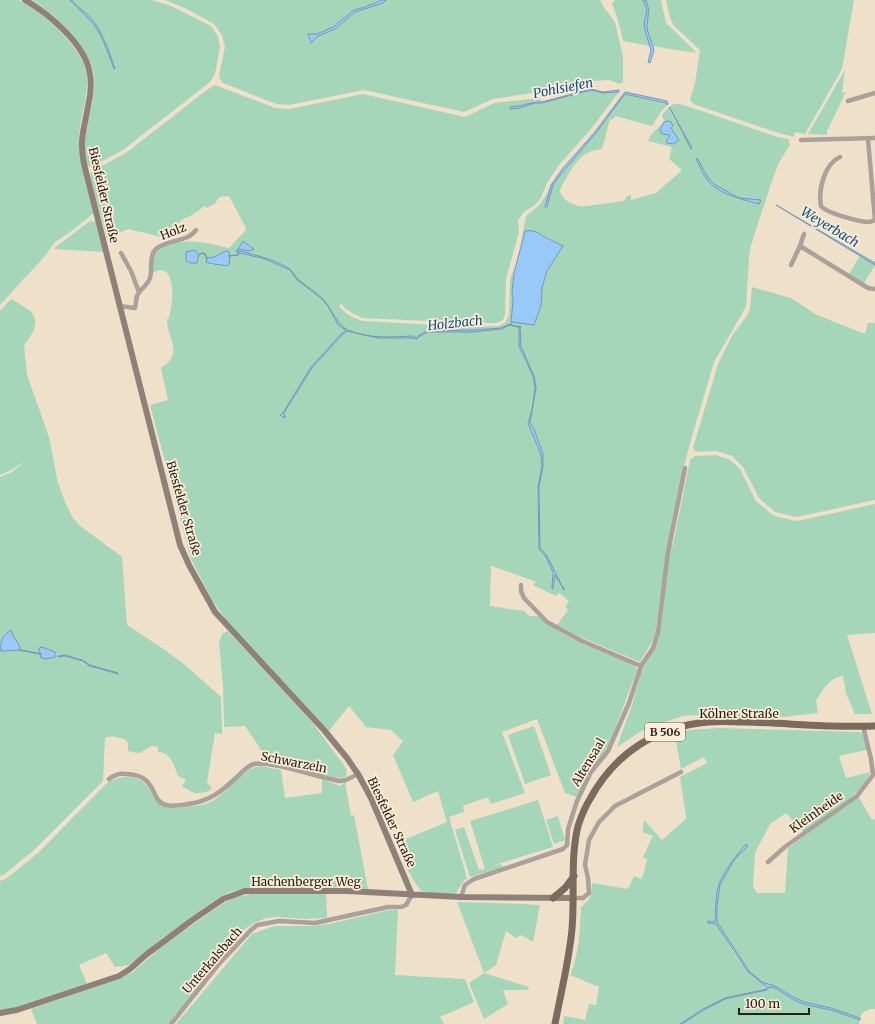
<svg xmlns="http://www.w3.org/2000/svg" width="875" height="1024" font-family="Merriweather,serif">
	<rect width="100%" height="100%" fill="#efe0ca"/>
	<path fill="#a6d6b9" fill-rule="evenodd" d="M0,0C5,0 13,0 18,0C40,8 86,51 87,75C89,100 77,123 79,147C79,154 81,162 83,168C86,183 90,198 94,213L70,232L54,243L45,256L0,305Z
		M32,0H70C75,7 82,11 88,18C102,32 107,51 114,69L115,68C108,50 103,32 90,17C84,11 77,7 72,0H151L169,5L211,26L218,36L220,47L215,74L210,82L123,150L91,167L87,165C81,143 87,129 91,108C94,97 95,85 94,74C89,46 55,14 32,0Z
		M165,0H382L365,7L354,10L333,27L317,34H308L311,43L318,36L335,29L355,12L383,3L386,0H600L605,9L615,22L623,57V82L619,84L609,80L592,81L526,94L493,99L464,112L364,90L289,105L276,104L223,83L220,79L219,75L225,47L222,35L214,24L187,9Z
		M615,0H643L647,10L644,24L645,30L650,46L623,41L618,20L612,4Z
		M646,0H661L666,23L692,48L696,53L652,46L647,29V24L649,10Z
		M666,0H854L842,69L805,134L795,132L794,137L778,133L693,104L690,100L695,83L700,50L674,26L670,18Z
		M845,70L842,93L846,92L827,131V135L808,134Z
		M215,85L275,108L289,109L363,94L465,117L494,103L539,98L542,102L535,101L520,107L510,108H520L535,103H542L591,90L603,93L619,92L591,129L559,165L547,183L541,198L535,205L524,212L518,220L519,232L506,279L505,314L503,320L497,323H471L363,318C354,315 348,311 341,304L339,306C346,314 352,318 363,321L471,327L498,326L505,323L509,315L510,280L520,247L526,216C540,206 544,200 551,185L545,207H547L553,185L561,174L605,121L625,94L666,103L667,105L660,113L652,126L615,116L613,120L610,119L602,149C583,151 577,160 568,175C565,180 561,186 560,192C565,203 576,207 587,206L624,201L627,196L631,195V200L656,193L682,170L669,159L672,147L648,141C652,131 658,129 664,121L662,115L668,108L690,148H692L669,107L674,104H679L699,110L777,137L788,139L790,145L779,162L771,184L751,245L749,257L746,307L714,362L691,440L682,474L665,562L655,634C651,646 645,652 640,662L578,636L557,625L568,610L565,607L569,601L559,593L556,596L533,585L536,582L515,574L491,566L490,606L524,611L529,616H540C565,641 603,651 635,665L637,670L609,745L587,777L577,797L565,793L537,719L502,732L525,793L491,804L488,797L463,806L464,812L449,817L467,878C461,882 460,889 455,894C447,894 431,895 424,892C414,888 401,854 396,843L447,822L438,791L413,802L393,755L403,741L391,730L366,727L349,706L329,731L227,621L212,600L191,559L150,405L168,400L161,368C185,353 167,340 167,319L169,318C172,305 176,280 165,271L160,270L152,273C153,267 152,259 154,254C157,249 163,246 167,245C189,238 207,243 229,248L246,230L245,226L229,196L220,197L214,204L207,208L205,206L192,215L181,220L166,238L128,229L107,238L90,176L92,171L126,153L208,89ZM697,158L709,179L714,184L739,198L760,200L759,204L738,199L708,180ZM525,231C538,231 551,239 562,246L547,271L542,288L541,306L534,325L511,322C513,306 512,290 513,274C515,260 521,245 525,231ZM237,250C253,255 276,259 290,268C294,271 295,277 299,280C307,287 316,292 323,299C332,309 336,324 348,330C368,339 391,337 412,336L417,338L419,335L427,331L474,330L501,328L510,324L501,329L474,332H428L420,336L417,339L412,338H378L347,331L342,335L312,368L284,414L285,418L280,415L283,413L311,367L346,330L338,325L328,306L321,298L297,280L290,270L265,259L237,252ZM215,257L227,266L219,264L211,265L207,258ZM520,326L521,346L534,376L536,388L530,423L534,429L543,454V466L539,487L540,548L547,556L562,586L565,589L561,586L555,574L553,588C553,569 552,563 539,549L538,487L542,465L541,455L528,423L532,410L535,388L533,376L519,346Z
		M90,221L96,222L104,252L54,249L57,246Z
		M860,256L875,265L864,283L849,274Z
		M752,287L791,298L817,315L865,334L868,323H875V500L797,517L775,512L759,498L743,467L732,456L717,451L696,452L693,448L718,364L732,336L748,314L750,308Z
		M11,299C17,303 28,308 32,313C41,324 30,337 24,345L27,375L49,437L58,483L66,504L73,518L79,525L122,557L127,625L165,650L185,665L221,697L222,729V734L215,733L207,782L212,789C199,796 194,794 182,786L186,780L178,776C174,766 171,752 158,752V747L152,746L139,753L128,751V743L126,740C120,738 110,734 105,739L103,781L35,849L5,874L0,876V477L12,472L24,462L11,470L0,475V311ZM11,631L13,638L17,641L1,642L5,634ZM66,655L82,660L90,665L118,673V674C109,672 98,670 89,666C81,663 71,654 62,657L58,656Z
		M716,455L730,460L740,469L756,501L774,516L797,521L875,504V633L847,635L872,714H855L846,693L843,676C829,678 824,689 816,700L818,713L784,717H745L712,714L683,716L655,725L638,733L617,747L633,702L641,672L655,646L670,548L673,544L690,460L695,456Z
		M228,631L309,718L343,764L347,770L346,777L340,778L333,777L271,764L245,726L224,727L223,687L219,642L223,633Z
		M534,726L551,775L525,784L508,735Z
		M718,728L860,732L864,735L867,750L839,756L846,778L870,772C865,794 822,818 803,832L786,813L770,824L755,853L753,886L757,893H785L788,848L858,796L872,820L875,819V1009H870L862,1013L860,1018L831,1008L804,1002L795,998L775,986L762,982L749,971L717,922V906L720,885L734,860L748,846C736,857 725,869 719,884C715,896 715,910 715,922L709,921V923L716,924C730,945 743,974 767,986L766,988L725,998L703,1009L680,1024H563L564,1016L585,1020L589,1004L596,1005L599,987L570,975C579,955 580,929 581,907C592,898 591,896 592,883L628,889L634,876L641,879L645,870L644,869L647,861V859L643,857L653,836L643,832V827L644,820L662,840L687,818L686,816L680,777L707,763L704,757L681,769L675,735L689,730Z
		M260,766L281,770L285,798L322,793V779L340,786L345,782L351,816L354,815L368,889L348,887L244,889L230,892L218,898L161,939L130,965L115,967L106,953L79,965L87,984L15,1008L0,1010V881L7,878L38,853L109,781C117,778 124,776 132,777C153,780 150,804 168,807C174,809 181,807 187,806C194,806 201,806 208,803C228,795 238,770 260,766Z
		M538,800L553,847L491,866L501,864L503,867L470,877L455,830L464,827L479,870L485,869L470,821Z
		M558,816L565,840L554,844L546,820Z
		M326,893L327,918L305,919L276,917L266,918L254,923L245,929L168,1024H37L31,1009L121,978L133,972L165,944L222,904L236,897L252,894Z
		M457,902L525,904L540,905L533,942L521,935L516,938L506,931L496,965L484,973L529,987L528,990H503L508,1004L484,1019L469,983L484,973Z
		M389,910H398L395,975L465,979L474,1002L440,1017L444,1024H176L252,934L274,926H313L329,924Z
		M768,987L775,988L794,1000L803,1004L831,1010L860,1020L859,1024H682L704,1010L725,999L767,990Z"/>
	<path fill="#98c9f9" stroke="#7696b6" d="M70,0H72C77,7 84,11 90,17C103,32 108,50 115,68L114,69C107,51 102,32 88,18C82,11 75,7 70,0Z
		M382,0H386L383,3L355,12L335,29L318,36L311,43L308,34H317L333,27L354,10L365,7Z
		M643,0H646L649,10L647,24V29L654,50L650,63L648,62L651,50L645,30L644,24L647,10Z
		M591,89L603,92L619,90V92L603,93L591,90L542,103H535L520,108L510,109V107C523,107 530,101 542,102Z
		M625,92L667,101L668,104L667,105L666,103L625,94L596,133L561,174L553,185L547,207H545L551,185L563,168L594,133Z
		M669,107L692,148L691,149Z
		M668,121L671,122L673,126L671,128L679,140L674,144L667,143L666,141L669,137V135L662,134L660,130L664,122Z
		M697,158L709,179L714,184L739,198L761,200L759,204C743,200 719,194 708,181C703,175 700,166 696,159Z
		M776,205L875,263V265Z
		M525,231C530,230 538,231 541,235L563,246L547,271L542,288L541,306L534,325L511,322L513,301L512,292L514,273Z
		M243,241L254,249L250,251L238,249Z
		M194,250C200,253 198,257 197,263H190L186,261V252Z
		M237,250C254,255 274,259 289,268C293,271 295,277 299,280C307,287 316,292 323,299C332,309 336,324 348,330C368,339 391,337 412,336L417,338L419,335L427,331L474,330L501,328L510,324H512L501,329L474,332H428L420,336L417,339L412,338H378L347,331L342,335L312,368L284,413L285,418L280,415L283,413L311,367L341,334L346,330L338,325L328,306L321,298L297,280L290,270L265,259L236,252Z
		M225,251H228L230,254L229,264L227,266C219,264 213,265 206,262L207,258L215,257Z
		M519,326H520L521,346L534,376L536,388L530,423L534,429L543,454V466L539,487L540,548L547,556L562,586L565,589L564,590L555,575L553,589L552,588L553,572L546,557L539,549L538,487L542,466L541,455L528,423L532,410L535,388L533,376L519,346Z
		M11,630C13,638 19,642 21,650L1,651C0,641 2,636 11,630Z
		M42,647L55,652V657L46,659L41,658L39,650V648Z
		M65,655L82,660L90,665L118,673V674L89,666L82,661L65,656L58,657V656Z
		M746,844L748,846L734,860L720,885L717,906V922L749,971L762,982L775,986L795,998L804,1002L831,1008L860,1018V1020L831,1010L803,1004L794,1000L775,988L769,987L767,990L725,999L704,1010L682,1024H680L703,1009L725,998L766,989L767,987L748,972L716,924L708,923V921L715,922C716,910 715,895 719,884C725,869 736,856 746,844Z"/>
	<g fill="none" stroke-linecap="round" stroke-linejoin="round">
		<path stroke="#7696b6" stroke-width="1.5" d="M199,255L202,253L205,254L207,259
			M229,256L238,255L239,252
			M510,325L520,327
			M19,650L41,654"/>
		<path stroke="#aba09a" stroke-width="4.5" d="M848,101L875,93
			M868,139L875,220
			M801,140L875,138
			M840,157C824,164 818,191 821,206C826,213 860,222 869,222C871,222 873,221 875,220
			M800,246L804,234
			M121,253L131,271L139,292
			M791,265L800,246L868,288L875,289
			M120,306L135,308C136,304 136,299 137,296C140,289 148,285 150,278C153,268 148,256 157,248C170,239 188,242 196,230
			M521,585V591L524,598L547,622L582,641L641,666
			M109,779C114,775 120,773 126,774C159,775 149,801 166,805C173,807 181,805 188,804C210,801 221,792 237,777C242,772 247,766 254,764C268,760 321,778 340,781L346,780L358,774
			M768,862L786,846L857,796L873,775L871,759L863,726
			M461,897L465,885L474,879L563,849L567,845L568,829L577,801L591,772L608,751L629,703L641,666L653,648L658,632L668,552L685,468
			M573,898H583L589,893L588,878L585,865L589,840L599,822L615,806L681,772
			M171,1024L218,965L250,931L257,925L279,921L315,923L388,907H401L406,905L412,895"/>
		<path stroke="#908178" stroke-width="6" d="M25,0C49,14 82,42 89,69C92,81 91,94 88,106C84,130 79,139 84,164L174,521L180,545L189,565L215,612L324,730L347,758L358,774L371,798L412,895
			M0,1013L17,1010L119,976L130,969L147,954L191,921L223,899L245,891H347L461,897L573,898"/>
		<path stroke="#7c6a5f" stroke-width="7" d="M553,898L565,888L574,876
			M555,1024C561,992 569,961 572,929C575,895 570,859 578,826C581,817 585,807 590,799C615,753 657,726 709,722C721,721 733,722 745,722C788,723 832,728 875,726"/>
	</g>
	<g text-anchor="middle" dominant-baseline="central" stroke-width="3.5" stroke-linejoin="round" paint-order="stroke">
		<rect fill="#fdedd7" stroke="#665d51" stroke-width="1" x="645" y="723" width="40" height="18" rx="3"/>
		<g font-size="11" font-weight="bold" fill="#251f18">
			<text x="665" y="732">B 506</text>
		</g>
		<g font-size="12" fill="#251f18" stroke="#fdedd7">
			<text transform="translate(104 195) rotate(77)">Biesfelder Straße</text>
			<text transform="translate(173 231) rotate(-22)">Holz</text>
			<text transform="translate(184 508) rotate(74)">Biesfelder Straße</text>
			<text x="739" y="713">Kölner Straße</text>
			<text transform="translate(294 762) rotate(11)">Schwarzeln</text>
			<text transform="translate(588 762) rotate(-59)">Altensaal</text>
			<text transform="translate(816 812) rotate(-35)">Kleinheide</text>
			<text transform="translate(392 822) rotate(65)">Biesfelder Straße</text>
			<text x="306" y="881">Hachenberger Weg</text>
			<text transform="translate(212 960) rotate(-49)">Unterkalsbach</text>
		</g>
		<g font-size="13" font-style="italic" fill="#0d5288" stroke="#fdedd7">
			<text transform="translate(563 88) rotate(-11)">Pohlsiefen</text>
			<text transform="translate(830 227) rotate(31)">Weyerbach</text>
			<text transform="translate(455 323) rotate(-6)">Holzbach</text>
		</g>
	</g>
	<path d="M739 1008v6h70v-6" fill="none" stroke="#251f18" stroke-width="2"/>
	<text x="745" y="1008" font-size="12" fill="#251f18" stroke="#fdedd7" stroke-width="3" paint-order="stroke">100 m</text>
</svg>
